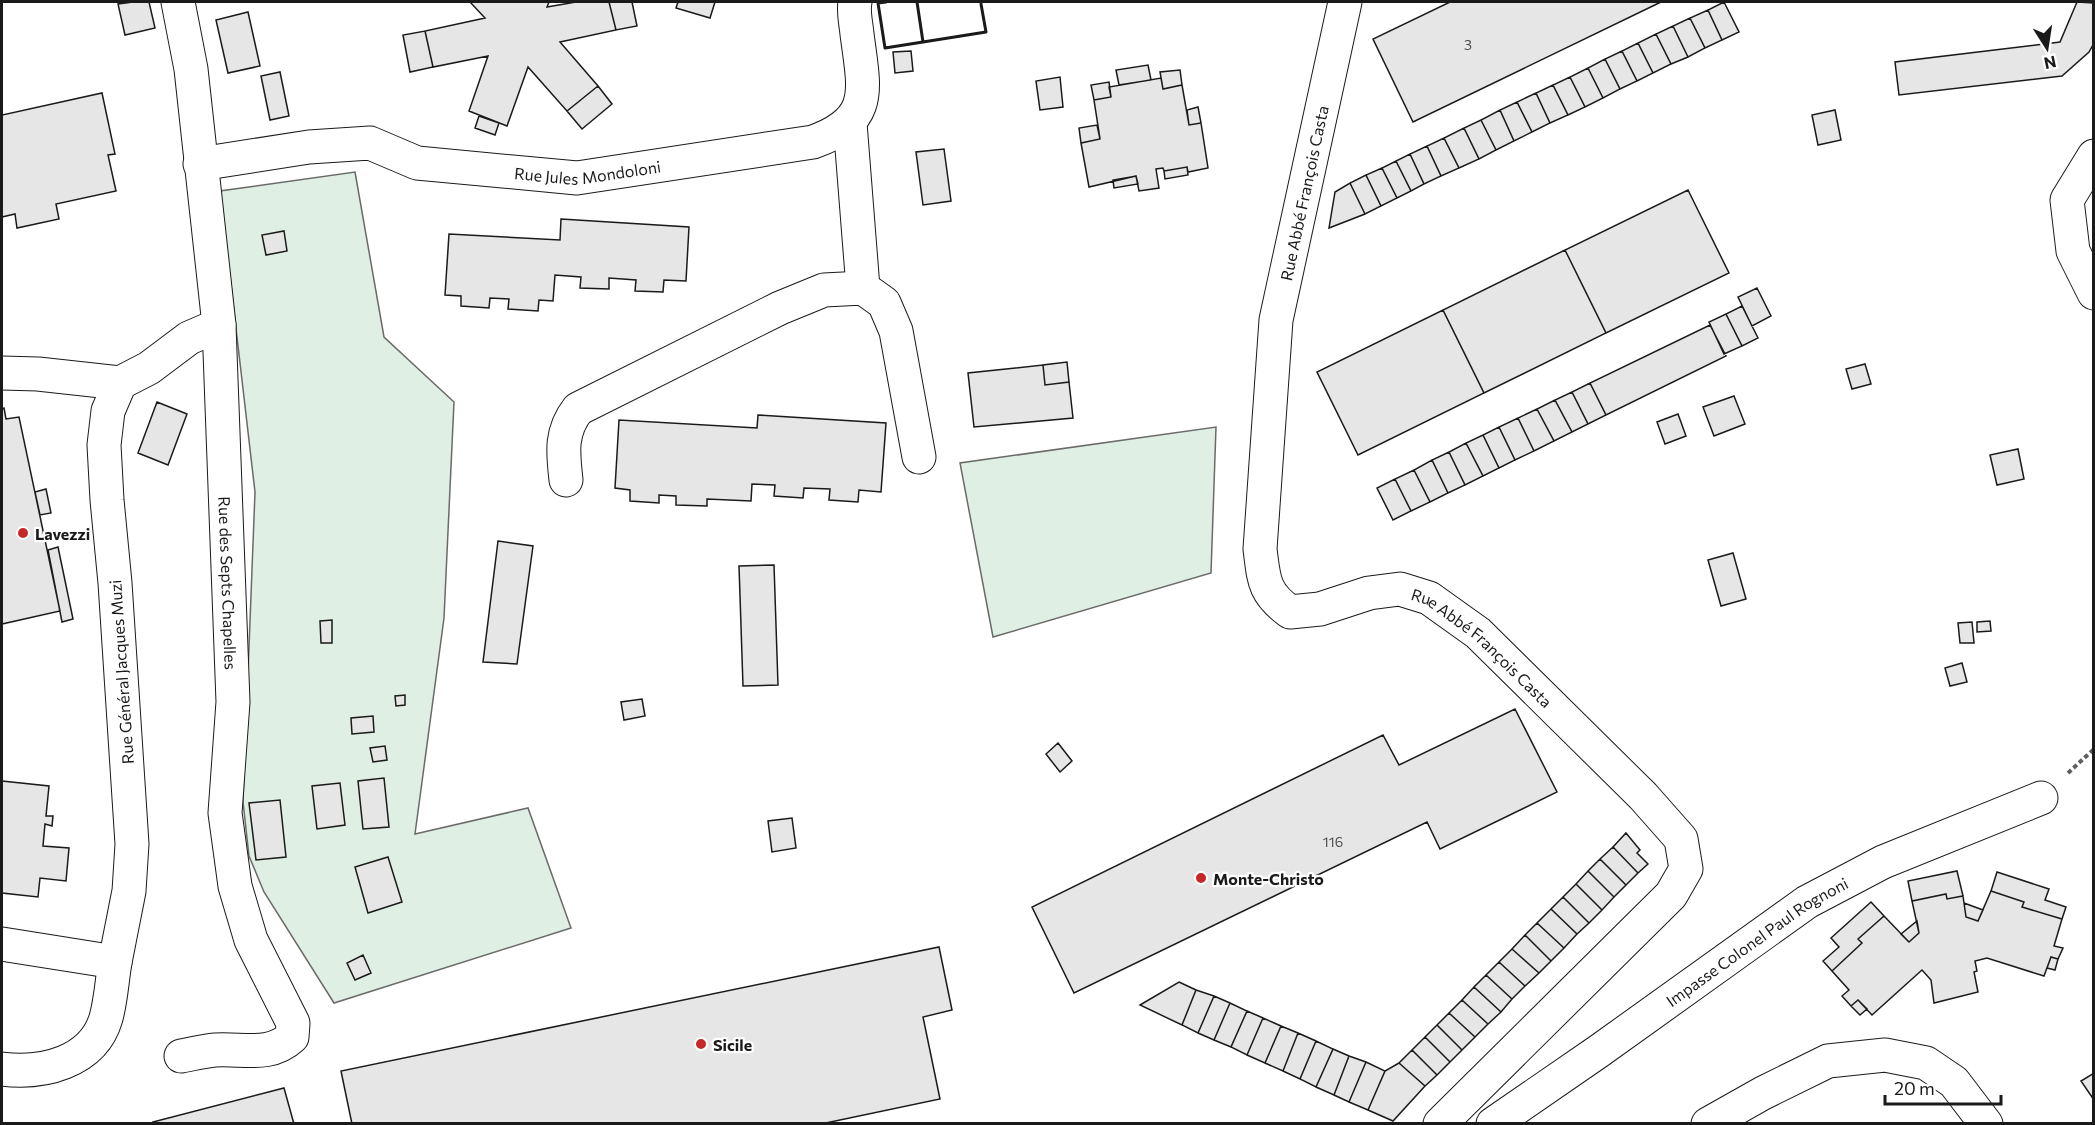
<svg xmlns="http://www.w3.org/2000/svg" width="2095" height="1125" font-family="Commissioner,sans-serif">
	<rect width="100%" height="100%" fill="#fff"/>
	<path fill="#e0efe3" stroke="#6a6a6a" stroke-width="1.5" d="M355,172L384,337L454,402L444,618L415,834L528,808L571,928L334,1003L264,892L249,856L243,802L255,492L220,191Z
		M1216,427L1211,573L993,637L960,463Z"/>
	<path fill="#e6e6e6" stroke="#1a1a1a" stroke-width="1.5" d="M133,2H149L155,28L125,35L118,4Z
		M470,2H549L547,7L576,2H609L616,30L560,42L598,86L567,111L528,67L507,126L469,111L488,56L433,67L425,31L485,18Z
		M609,2H632L637,26L616,30Z
		M678,2H715L710,18L676,8Z
		M1450,2H1661L1413,122L1373,39Z
		M1724,2L1739,32L1722,40L1708,10Z
		M2077,2L2094,3V43L2089,52L2062,76L1899,95L1895,62L2060,42Z
		M1708,10L1722,40L1705,48L1690,18Z
		M248,12L260,66L228,73L216,20Z
		M1690,18L1705,48L1688,57L1673,26Z
		M1673,26L1688,57L1671,64L1656,34Z
		M425,31L433,67L410,72L403,35Z
		M1656,34L1671,64L1653,73L1638,43Z
		M1638,43L1653,73L1637,81L1622,51Z
		M911,51L913,71L895,73L893,52Z
		M1622,51L1637,81L1620,89L1605,59Z
		M1605,59L1620,89L1603,98L1588,68Z
		M1148,65L1151,80L1119,85L1116,70Z
		M1588,68L1603,98L1585,107L1570,77Z
		M1180,70L1182,85L1163,89L1160,72Z
		M280,72L289,116L270,120L261,76Z
		M1060,77L1063,107L1040,110L1036,81Z
		M1570,77L1585,107L1568,115L1553,85Z
		M1161,78L1163,89L1182,85L1189,125L1201,123L1208,168L1188,172L1187,167L1164,171L1163,168L1156,169L1159,188L1139,191L1136,176L1089,187L1081,143L1100,139L1094,100L1111,97L1109,87Z
		M1109,82L1111,97L1094,100L1091,85Z
		M1553,85L1568,115L1550,123L1536,93Z
		M598,86L612,104L582,129L567,111Z
		M102,93L115,154L108,155L116,191L56,204L59,219L17,228L15,214L2,217V115Z
		M1536,93L1550,123L1532,132L1517,102Z
		M1517,102L1532,132L1514,141L1500,110Z
		M1198,107L1201,123L1189,125L1187,110Z
		M1500,110L1514,141L1496,150L1481,120Z
		M1835,110L1841,140L1818,145L1812,115Z
		M479,116L499,123L495,135L475,128Z
		M1481,120L1496,150L1479,159L1464,128Z
		M1097,125L1100,139L1081,143L1079,128Z
		M1464,128L1479,159L1459,168L1444,138Z
		M1444,138L1459,168L1441,176L1427,146Z
		M1427,146L1441,176L1424,184L1410,154Z
		M944,149L951,201L923,205L916,152Z
		M1410,154L1424,184L1411,191L1396,161Z
		M1396,161L1411,191L1397,198L1382,168Z
		M1187,167L1188,175L1165,179L1164,171Z
		M1382,168L1397,198L1381,206L1366,175Z
		M1366,175L1381,206L1365,214L1350,183Z
		M1136,176L1138,184L1114,188L1113,180Z
		M1350,183L1365,214L1329,228L1335,192Z
		M1688,190L1729,273L1606,333L1565,250Z
		M561,219L689,227L686,281L664,280L663,292L635,291L636,280L609,278V289L580,288L581,277L555,275L553,301L539,300L538,311L508,309L509,299L490,298L489,308L461,306V296L445,295L449,234L560,240Z
		M284,231L287,251L266,255L262,235Z
		M1565,250L1606,333L1484,393L1443,310Z
		M1757,288L1771,316L1752,326L1738,297Z
		M1742,306L1758,338L1742,346L1726,314Z
		M1443,310L1484,393L1358,455L1317,372Z
		M1726,314L1742,346L1724,354L1709,322Z
		M1710,325L1726,356L1606,415L1590,383Z
		M1067,362L1069,382L1045,385L1043,365Z
		M1865,364L1871,384L1852,389L1846,369Z
		M1043,365L1045,385L1069,382L1073,418L974,427L968,373Z
		M1590,383L1606,415L1588,424L1572,392Z
		M1572,392L1588,424L1572,432L1555,400Z
		M1734,396L1745,424L1714,436L1703,407Z
		M1555,400L1572,432L1554,441L1537,409Z
		M157,402L187,414L168,465L138,453Z
		M4,408L6,419L19,417L60,611L2,624V409Z
		M1537,409L1554,441L1534,451L1518,418Z
		M1678,414L1686,436L1665,444L1657,422Z
		M758,415L886,423L881,492L859,490L858,502L829,500L830,489L804,488L803,498L774,496L775,485L752,484L751,501L707,499V506L676,505V496L659,495V503L630,501V490L615,488L619,420L757,428Z
		M1518,418L1534,451L1515,460L1499,427Z
		M1499,427L1515,460L1499,468L1483,435Z
		M1483,435L1499,468L1483,476L1466,443Z
		M1466,443L1483,476L1465,485L1449,452Z
		M2018,449L2024,479L1997,485L1990,455Z
		M1449,452L1465,485L1448,493L1432,460Z
		M1432,460L1448,493L1430,502L1414,470Z
		M1414,470L1430,502L1411,511L1395,479Z
		M1395,479L1411,511L1393,520L1377,488Z
		M46,489L51,513L40,515L35,492Z
		M498,541L533,546L517,664L483,662Z
		M58,547L73,619L62,622L48,550Z
		M1733,553L1746,599L1721,606L1708,560Z
		M774,565L778,685L743,686L739,566Z
		M332,620V643H321L320,621Z
		M1990,621L1991,631L1977,632V622Z
		M1972,622L1974,643H1960L1958,623Z
		M1962,663L1967,682L1950,686L1945,668Z
		M405,695V705L396,706L395,696Z
		M642,699L645,716L624,720L621,702Z
		M1515,709L1557,792L1440,849L1427,822L1074,993L1032,907L1383,735L1399,765Z
		M373,716L374,732L352,734L351,718Z
		M1058,743L1072,761L1060,772L1046,754Z
		M385,746L387,760L373,762L370,748Z
		M384,778L389,827L363,829L358,781Z
		M2,781L49,786L46,816H53L52,826L45,824L43,846L69,848L66,881L40,878L38,897L2,893Z
		M340,783L345,825L317,829L312,786Z
		M280,800L286,857L256,860L249,803Z
		M792,818L796,848L772,852L768,821Z
		M1626,833L1640,850L1637,853L1648,864L1638,873L1613,847Z
		M1613,847L1638,873L1626,885L1600,859Z
		M388,857L402,902L368,913L355,867Z
		M1600,859L1626,885L1614,897L1588,871Z
		M1588,871L1614,897L1602,910L1576,884Z
		M1957,871L1963,896L1947,899L1946,894L1912,901L1908,881Z
		M1997,872L2049,889L2045,900L2066,907L2062,919L2022,907L2024,902L1991,891Z
		M1576,884L1602,910L1589,923L1563,897Z
		M1991,891L2024,902L2022,907L2062,919L2054,946L2063,948L2058,959L2051,957L2044,976L1987,958L1975,961L1977,971L1974,972L1978,992L1934,1003L1931,980L1922,970L1872,1015L1858,1000L1851,1006L1842,996L1849,990L1832,971L1862,943L1858,939L1884,916L1909,942L1919,933L1912,901L1946,894L1947,899L1963,896L1966,917L1978,921Z
		M1563,897L1589,923L1577,934L1551,909Z
		M1871,902L1884,916L1858,939L1862,943L1832,971L1823,961L1839,947L1831,938Z
		M1964,903L1983,910L1978,921L1966,917Z
		M1551,909L1577,934L1564,948L1537,923Z
		M1917,921L1919,933L1909,942L1901,934Z
		M1537,923L1564,948L1551,961L1525,935Z
		M1525,935L1551,961L1539,973L1512,949Z
		M939,947L952,1010L923,1017L940,1099L821,1124H352L341,1071Z
		M1512,949L1539,973L1525,986L1499,962Z
		M363,955L371,973L355,980L347,963Z
		M2051,957L2058,959L2055,970L2047,968Z
		M1499,962L1525,986L1512,999L1486,975Z
		M1486,975L1512,999L1501,1012L1474,987Z
		M1179,982L1196,990L1182,1025L1140,1005Z
		M1474,987L1501,1012L1488,1024L1462,1000Z
		M1196,990L1214,996L1198,1033L1182,1025Z
		M1214,996L1230,1003L1214,1040L1198,1033Z
		M1462,1000L1488,1024L1475,1037L1449,1013Z
		M1858,1000L1867,1009L1860,1015L1851,1006Z
		M1230,1003L1247,1011L1231,1047L1214,1040Z
		M1247,1011L1263,1018L1247,1055L1231,1047Z
		M1449,1013L1475,1037L1462,1050L1437,1025Z
		M1263,1018L1281,1026L1265,1063L1247,1055Z
		M1437,1025L1462,1050L1450,1062L1425,1037Z
		M1281,1026L1298,1033L1283,1071L1265,1063Z
		M1298,1033L1316,1041L1300,1079L1283,1071Z
		M1425,1037L1450,1062L1437,1075L1412,1050Z
		M1316,1041L1333,1049L1316,1087L1300,1079Z
		M1333,1049L1349,1056L1334,1095L1316,1087Z
		M1412,1050L1437,1075L1425,1086L1399,1063Z
		M1349,1056L1366,1062L1349,1102L1334,1095Z
		M1366,1062L1385,1071L1368,1110L1349,1102Z
		M1399,1063L1425,1086L1393,1121L1368,1110L1385,1071Z
		M2094,1073V1100L2081,1081Z
		M284,1088L294,1124H154L153,1122Z"/>
	<g fill="none" stroke-linecap="round" stroke-linejoin="round">
		<defs>
			<g id="minor">
				<path id="s1" d="M178,2L191,69L219,325L233,702L225,813L235,886L251,940L293,1023L292,1037C269,1058 243,1048 215,1050C204,1051 192,1054 181,1056"/>
				<path id="s2" d="M1345,2L1276,320L1260,549C1264,580 1263,592 1290,612L1320,609L1369,593L1400,589L1429,598L1478,633L1643,796L1681,839L1686,869L1671,895L1440,1124"/>
				<path d="M850,123L863,288"/>
				<path d="M2094,156L2067,200L2073,251L2094,293"/>
				<path id="s3" d="M200,164L309,147L370,143L417,163L577,178L813,142C875,120 864,89 857,34C856,23 853,12 855,2"/>
				<path d="M2,373L38,374L120,383"/>
				<path d="M566,480C563,453 560,432 578,409L780,308L824,290L863,288L884,303L896,331L919,457"/>
				<path d="M2,944L115,962L129,891L132,844L115,583L107,500L104,445L108,411L120,383L149,368L189,338L219,325"/>
				<path d="M2,1069C42,1074 93,1063 106,1018C111,1000 112,980 115,962"/>
				<path id="s4" d="M1493,1124L1599,1051L1807,902L1883,862L2041,798"/>
				<path d="M1708,1124L1763,1093L1828,1061L1885,1055L1926,1063L1954,1082L1986,1124"/>
			</g>
		</defs>
		<use href="#minor" stroke="#1a1a1a" stroke-width="35"/>
		<path stroke="#5f5f5f" stroke-width="4" stroke-dasharray="4.5 3" stroke-linecap="butt" d="M2068,773L2094,749"/>
		<use href="#minor" stroke="#fff" stroke-width="33"/>
		<path stroke="#1a1a1a" stroke-width="3" d="M886,2L878,3L885,48L923,42L917,2
			M923,42L986,32L981,4"/>
	</g>
	<g fill="#c62828" stroke="#fff" stroke-width="2">
		<circle cx="23" cy="533" r="6"/>
		<circle cx="1201" cy="878" r="6"/>
		<circle cx="701" cy="1044" r="6"/>
	</g>
	<g text-anchor="middle" dominant-baseline="central" stroke-width="4.5" stroke-linejoin="round" paint-order="stroke">
		<g font-size="14" fill="#4d4d4d">
			<text x="1468" y="44">3</text>
			<text x="1333" y="841">116</text>
		</g>
		<g font-size="16" fill="#1a1a1a" stroke="#fff">
			<text stroke="none"><textPath href="#s3" startOffset="394">Rue Jules Mondoloni</textPath></text>
			<text transform="translate(1304 193) rotate(-78)">Rue Abbé François Casta</text>
			<text stroke="none"><textPath href="#s1" startOffset="584">Rue des Septs Chapelles</textPath></text>
			<text stroke="none"><textPath href="#s2" startOffset="843">Rue Abbé François Casta</textPath></text>
			<text transform="translate(121 672) rotate(-94)">Rue Général Jacques Muzi</text>
			<text stroke="none"><textPath href="#s4" startOffset="321">Impasse Colonel Paul Rognoni</textPath></text>
		</g>
		<g font-size="16" font-weight="bold" fill="#1a1a1a" stroke="#fff" text-anchor="start">
			<text x="35" y="533">Lavezzi</text>
			<text x="1213" y="878">Monte-Christo</text>
			<text x="713" y="1044">Sicile</text>
		</g>
	</g>
	<rect width="2095" height="1125" fill="none" stroke="#1a1a1a" stroke-width="6"/>
	<g transform="translate(2047 48) rotate(168)" stroke="#ffffff" stroke-width="4.5" paint-order="stroke">
	<path d="M0-4.5L10 22L0 15L-10 22Z" fill="#1a1a1a"/>
	<text y="-9" font-size="16" font-weight="bold" text-anchor="middle" fill="#1a1a1a">N</text>
	</g>
	<path d="M1885 1095v9h116v-9" fill="none" stroke="#1a1a1a" stroke-width="3"/>
	<text x="1894" y="1095" font-size="18" fill="#1a1a1a" stroke="#ffffff" stroke-width="4.5" paint-order="stroke">20 m</text>
</svg>
